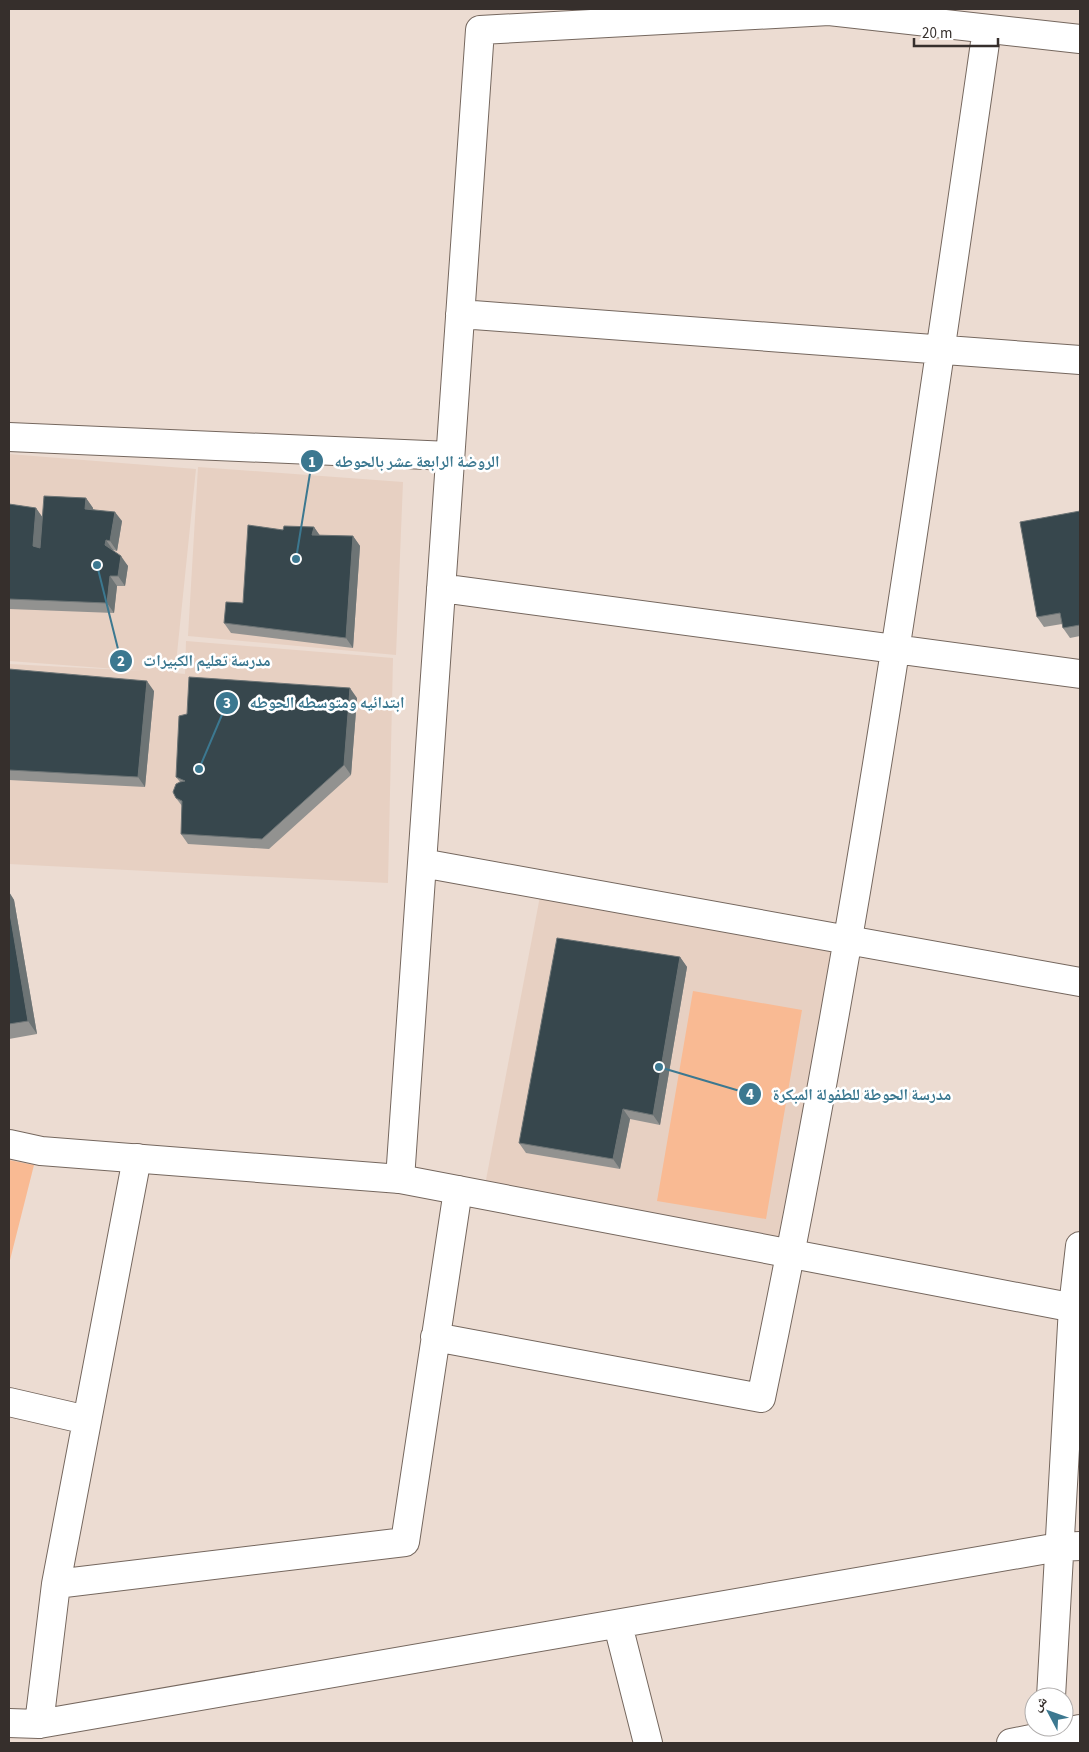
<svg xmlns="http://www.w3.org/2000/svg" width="1089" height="1752" font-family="'Source Sans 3','Noto Naskh Arabic',sans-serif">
	<rect width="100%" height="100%" fill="#ecdcd2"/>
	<path fill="#e7d0c2" d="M9,454L196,469L175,673L185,674L186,641L393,658L388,883L9,864V664L143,671L9,661Z
		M198,467L403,482L396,655L188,636Z
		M541,891L834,949L778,1238L485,1185Z"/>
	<path fill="#f9ba93" d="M693,991L802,1010L766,1219L657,1201Z
		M9,1160L34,1165L9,1264Z"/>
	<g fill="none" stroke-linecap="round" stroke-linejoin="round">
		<defs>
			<path id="minor" d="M460,314L1080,360
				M9,437L450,456
				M441,588L1080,674
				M422,863L1080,982
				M400,1179L480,30L829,11L1080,39
				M435,1337L761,1398C856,945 921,487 987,29
				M9,1402L87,1420
				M56,1584L405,1542L458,1190
				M618,1625L648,1743
				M1051,1697L1073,1307L1080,1246
				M9,1723L39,1724L56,1584L137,1158
				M39,1724L1059,1547L1080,1546
				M1011,1743L1080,1729"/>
			<path id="tertiary" d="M9,1144L41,1151L400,1179L1080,1309"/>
		</defs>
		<use href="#minor" stroke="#75675e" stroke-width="30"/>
		<use href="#tertiary" stroke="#75675e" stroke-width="30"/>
		<use href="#minor" stroke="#fff" stroke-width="28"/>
		<use href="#tertiary" stroke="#fff" stroke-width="28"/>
	</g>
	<path fill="#929290" d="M86,498L93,508V509L122,521L117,551L113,550V551L128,566L125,586H117L114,613L9,609V504L36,508L42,517Z
		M1080,511V636L1070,638L1063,628L1062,624L1044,627L1037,617Z
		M314,527L320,536H353L360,546L353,648L231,633L224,623L243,603L283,530Z
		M9,669L154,691L145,787L9,780Z
		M357,698L351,775L269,849L188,844L181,834L182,806L176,798L180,782L176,777Z
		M9,892L14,900L37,1034L9,1039Z
		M680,957L687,967L660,1125L630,1119L620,1169L526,1153L519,1143Z"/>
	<path fill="#6d7475" d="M86,498L93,508L92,519L85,509Z
		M36,508L43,518L40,556L33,546Z
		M115,512L122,521L117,551L110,541Z
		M314,527L321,537L312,535Z
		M353,536L360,546L353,648L346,638Z
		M106,540L113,550L112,555L105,545Z
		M121,556L128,566L125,586L118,576Z
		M110,576L117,586L114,613L107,603Z
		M147,681L154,691L145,787L138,777Z
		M350,688L357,698L351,775L344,765Z
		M9,892L14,900L37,1034L28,1021L9,908Z
		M680,957L687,967L660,1125L653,1115Z
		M623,1109L630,1119L620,1169L613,1159Z"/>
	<path fill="#37474d" stroke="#6d7475" d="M44,496L86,498L85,509L115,512L110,541L106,540L105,545L121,556L118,576H110L107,603L9,599V504L36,508L33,546L40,548Z
		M1080,511V625L1063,628L1060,613L1037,617L1020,522Z
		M248,525L283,530L284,526L314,527L312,535L353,536L346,638L224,623L226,602L243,603Z
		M9,669L147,681L138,777L9,770Z
		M189,677L350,688L344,765L262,839L181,834L182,801L176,798L173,792L176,784L180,782L185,781L176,777L179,716L187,714Z
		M9,908L28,1021L9,1024Z
		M557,938L680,957L653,1115L623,1109L613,1159L519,1143Z"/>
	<path fill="none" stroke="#3c7890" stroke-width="2" d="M296 559L312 461M97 565L121 661M199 769L227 703M659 1067L750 1094"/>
	<g fill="#3c7890" stroke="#fff" stroke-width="2">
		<circle cx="296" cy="559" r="5"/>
		<circle cx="97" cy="565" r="5"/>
		<circle cx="199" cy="769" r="5"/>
		<circle cx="659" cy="1067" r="5"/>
		<circle cx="312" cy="461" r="12"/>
		<circle cx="121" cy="661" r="12"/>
		<circle cx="227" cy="703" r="12"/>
		<circle cx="750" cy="1094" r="12"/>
	</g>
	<g font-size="15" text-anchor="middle" font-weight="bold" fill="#fff">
		<text x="312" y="467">1</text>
		<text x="121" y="666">2</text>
		<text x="227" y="708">3</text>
		<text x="750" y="1099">4</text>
	</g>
	<g font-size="16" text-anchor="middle" font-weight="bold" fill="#3c7890" stroke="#fff" stroke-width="5" stroke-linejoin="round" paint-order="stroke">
		<text x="417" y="467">الروضة الرابعة عشر بالحوطه</text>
		<text x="207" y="666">مدرسة تعليم الكبيرات</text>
		<text x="327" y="708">ابتدائيه ومتوسطه الحوطه</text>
		<text x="862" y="1100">مدرسة الحوطة للطفولة المبكرة</text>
	</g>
	<rect width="1089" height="1752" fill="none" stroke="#362f2c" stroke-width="20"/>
	<g transform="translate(1049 1712) rotate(311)"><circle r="24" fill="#ffffff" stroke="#afacab"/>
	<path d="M0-4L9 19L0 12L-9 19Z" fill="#3c7890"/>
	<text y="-8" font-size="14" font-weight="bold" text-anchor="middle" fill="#362f2c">ش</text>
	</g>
	<path d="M914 38v8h84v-8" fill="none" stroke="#362f2c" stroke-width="2.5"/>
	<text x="922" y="38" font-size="15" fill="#362f2c" stroke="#ffffff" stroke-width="4" paint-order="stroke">20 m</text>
</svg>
